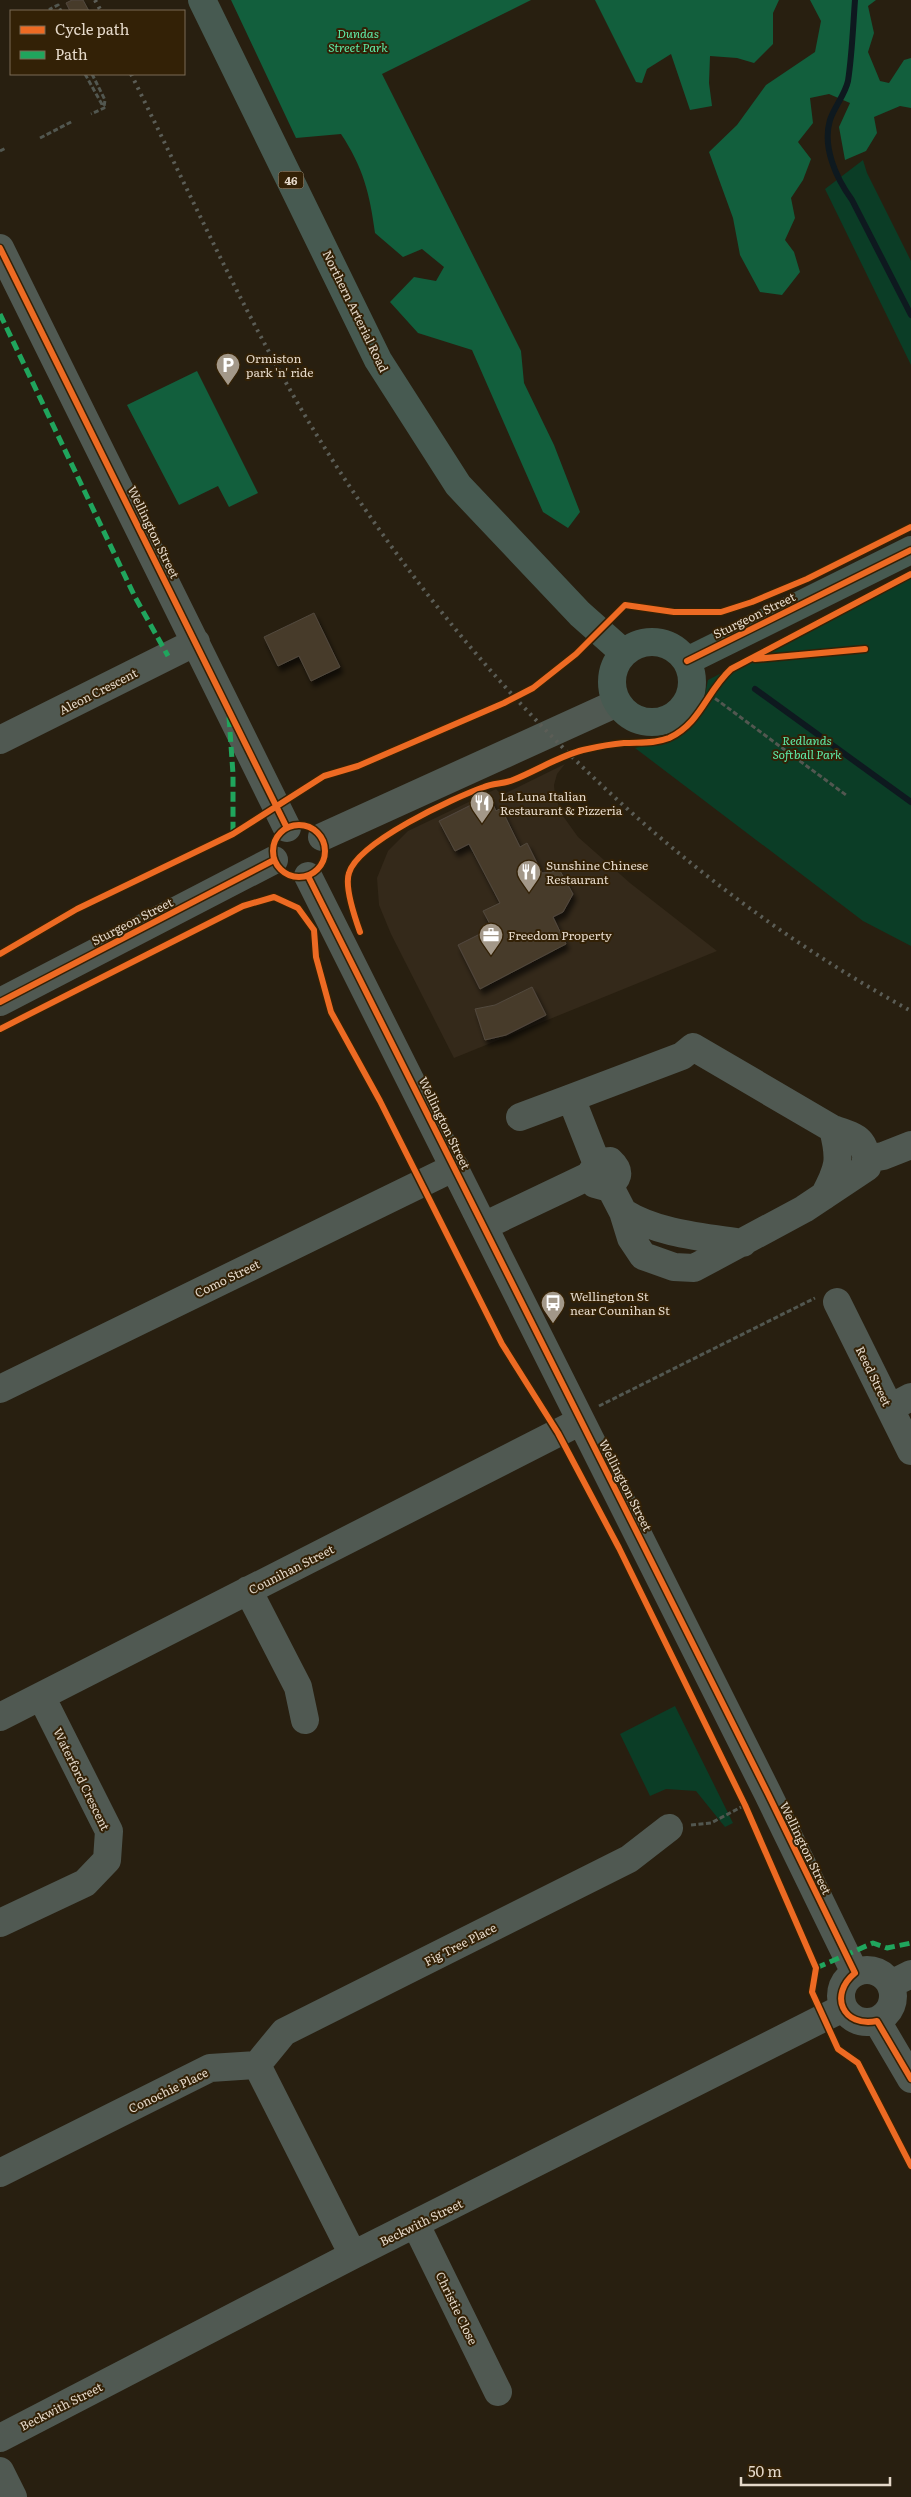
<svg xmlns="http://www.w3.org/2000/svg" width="911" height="2497" font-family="Literata,serif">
	<defs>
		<filter id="shadow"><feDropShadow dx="3" dy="5.5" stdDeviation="2.5" flood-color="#0009"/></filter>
	</defs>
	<rect width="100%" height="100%" fill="#281f10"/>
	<path fill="#34291a" d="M565,764L557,774L554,785L555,796L563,816L578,837L630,883L717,951L454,1058L391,934L379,905L377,878L388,851L408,831L496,789L502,795Z"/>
	<path fill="#0b3d26" d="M863,160L867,173L911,261V365L825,189Z
		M911,576V946L863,921L635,748L677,736L702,710L708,680Z
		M675,1706L733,1823L725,1827L696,1791L666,1789L650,1796L620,1734Z"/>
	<path fill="#125f3d" d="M231,0H531L382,74L521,351L524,383L554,445L580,512L568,528L543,512L472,350L418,333L390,302L414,277L436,281L444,267L422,249L403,257L375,233C370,194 363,167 341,134L296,138Z
		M595,0H779L773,13V44L754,63L737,58L710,56L709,83L712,106L690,110L671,54L647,69L642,83L636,82Z
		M810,0H876L868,6L874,33L868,52L880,81L889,83L904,60L911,58V108L900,106L874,117L877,133L866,151L845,160L839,127L850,103L829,94L810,98L813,123L798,142L811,159L803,180L791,198L795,218L785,240L794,252L800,272L782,295L760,292L740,255L733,218L709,152L737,125L766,85L815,52L821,21Z
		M197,371L258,493L229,507L218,486L179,505L127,405Z"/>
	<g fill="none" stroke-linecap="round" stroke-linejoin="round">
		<path stroke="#0e191f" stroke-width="6" d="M855,0C853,27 852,55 848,81C845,95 834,107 830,120C822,147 836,178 852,200L911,315
			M755,689L911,802"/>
	</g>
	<path fill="#473b2c" stroke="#52493d" filter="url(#shadow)" d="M72,0H83L89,11H70L66,3Z
		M314,613L340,667L311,681L299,656L278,666L264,637Z
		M489,796L496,811L501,808L520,847L527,843L542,873L560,871L573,894L563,912L553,917L566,944L480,989L458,945L492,928L483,911L500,903L469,844L455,851L439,821Z
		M532,987L546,1015L506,1035L485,1040L475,1009L495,1005Z"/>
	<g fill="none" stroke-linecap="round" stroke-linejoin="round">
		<path stroke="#525750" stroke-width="3" stroke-dasharray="5 2.5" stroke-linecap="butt" d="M51,11L50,9L58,5L61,11
			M85,74L104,108L91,114
			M92,74L105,100L104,107
			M40,138L73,121
			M0,151L6,148
			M615,615L625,605C667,611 702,619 743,605
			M750,660L865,649
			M709,694L846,795
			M503,783C530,777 554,759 581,750C614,739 655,752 685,729C697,720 702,708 708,695C719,676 736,666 755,656
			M296,794L324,776L358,766L504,703L533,688L583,648
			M353,910C344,869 350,857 386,836
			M0,954L77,909L233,834L257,819
			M599,1406L815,1298
			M691,1825L711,1823L747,1804"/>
		<path stroke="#505952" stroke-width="28" d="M0,248L287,828
			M0,740L196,642
			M322,837L617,703
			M308,876L768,1794L855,1973
			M0,1002L274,860
			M520,1117L571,1098
			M866,1159L883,1156L911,1145
			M597,1164L571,1098L682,1056L693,1047L833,1129C857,1137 866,1138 867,1167L804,1209L694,1268L674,1267L643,1256L631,1238L623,1212L609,1185
			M824,1196C839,1168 841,1160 833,1129
			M623,1212C658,1234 703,1237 743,1243
			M484,1226L589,1176L597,1164L610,1161C622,1172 618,1180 606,1187L595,1184
			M837,1302L911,1451
			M0,1389L455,1167
			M890,1408L911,1397
			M248,1590L298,1687L305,1720
			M0,1717L581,1421
			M0,1923L85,1883L107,1860L109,1831L41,1696
			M841 1996a26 26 0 1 1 52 0a26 26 0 1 1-52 0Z
			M891,1984L911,1974
			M877,2021L911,2079
			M257,2065L284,2032L629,1859L669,1828
			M0,2173L210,2068L257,2065L353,2255
			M416,2225L498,2392
			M0,2438L353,2255L843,2008
			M0,2471L13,2497"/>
		<path stroke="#475a51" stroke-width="28" d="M202,0L378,360L458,485L580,614L624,653
			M612 682a40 40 0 1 1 80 0a40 40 0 1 1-80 0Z
			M687,661L911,550"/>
		<path stroke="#5b5d56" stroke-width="4" stroke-dasharray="2.5 5" stroke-linecap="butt" d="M95,0L101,11
			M131,74C188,189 241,308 307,419C453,662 661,874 911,1011"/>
		<path stroke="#20a55d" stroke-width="5" stroke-dasharray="10 5" stroke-linecap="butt" d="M0,314L135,597L168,656
			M229,717L233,774V834
			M816,1968L873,1943L887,1948L911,1943"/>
		<defs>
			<path id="cycleway" d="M0,248L287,828
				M755,659L865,649
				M687,661L911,550
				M273 851a26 26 0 1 1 52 0a26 26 0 1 1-52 0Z
				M308,876L768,1794L855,1973C828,1995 843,2028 877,2021L911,2079
				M360,932C355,918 344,887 349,873C358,842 453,798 484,787C493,783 504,784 513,780C536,771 559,756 583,750C596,747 611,744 624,743C639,742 654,744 669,738C701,723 706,692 731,669L911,574
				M0,954L77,909L233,834L324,776L358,766L504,703L533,688L576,654L625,605L674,612H721L752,602L807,579L911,527
				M0,1002L274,860
				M0,1029L243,906L274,897L298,908L314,930L316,957L331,1012L380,1101L502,1344L558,1433L619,1548L745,1805L816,1968L812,1992L838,2049L858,2063L911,2166"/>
		</defs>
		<use href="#cycleway" stroke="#332106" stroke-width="9"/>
		<use href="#cycleway" stroke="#ed6a23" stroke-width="6"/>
	</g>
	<defs>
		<symbol id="parking-pin" viewBox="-11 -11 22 30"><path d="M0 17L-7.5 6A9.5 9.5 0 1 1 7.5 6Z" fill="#a39889" stroke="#332106"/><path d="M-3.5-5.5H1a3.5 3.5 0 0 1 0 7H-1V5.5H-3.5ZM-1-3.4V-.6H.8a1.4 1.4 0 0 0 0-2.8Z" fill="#fff"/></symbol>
		<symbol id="restaurant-pin" viewBox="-11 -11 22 30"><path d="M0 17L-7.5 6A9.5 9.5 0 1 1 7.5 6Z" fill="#a39889" stroke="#332106"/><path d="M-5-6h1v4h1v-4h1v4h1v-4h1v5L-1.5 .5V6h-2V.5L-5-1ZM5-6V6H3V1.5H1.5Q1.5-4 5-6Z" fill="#fff"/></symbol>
		<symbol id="office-pin" viewBox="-11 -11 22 30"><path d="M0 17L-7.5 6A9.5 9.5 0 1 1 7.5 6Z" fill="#a39889" stroke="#332106"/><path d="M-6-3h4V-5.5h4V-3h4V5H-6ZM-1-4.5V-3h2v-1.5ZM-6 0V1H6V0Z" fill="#fff"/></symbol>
		<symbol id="bus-pin" viewBox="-11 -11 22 30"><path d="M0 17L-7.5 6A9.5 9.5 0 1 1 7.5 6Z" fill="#a39889" stroke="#332106"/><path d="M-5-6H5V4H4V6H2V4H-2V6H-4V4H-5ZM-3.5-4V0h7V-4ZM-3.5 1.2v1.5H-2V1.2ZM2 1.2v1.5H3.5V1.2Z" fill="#fff"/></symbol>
	</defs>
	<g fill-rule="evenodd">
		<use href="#parking-pin" x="214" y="351" width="28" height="38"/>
		<use href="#restaurant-pin" x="468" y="789" width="28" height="38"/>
		<use href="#restaurant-pin" x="515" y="858" width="28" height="38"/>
		<use href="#office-pin" x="477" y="921" width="28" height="38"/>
		<use href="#bus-pin" x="539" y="1289" width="28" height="38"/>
	</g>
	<g text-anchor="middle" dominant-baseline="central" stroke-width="4" stroke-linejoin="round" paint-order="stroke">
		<rect fill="#332106" stroke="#b0a28f" stroke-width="1" x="278.5" y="171.5" width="25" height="17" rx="4"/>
		<g font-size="11" font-weight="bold" fill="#e5d9ca">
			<text x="291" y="180">46</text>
		</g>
		<g font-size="12" font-style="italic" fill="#5eeba8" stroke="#332106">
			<text x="358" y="33">Dundas<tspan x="358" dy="14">Street Park</tspan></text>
			<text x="807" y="740">Redlands<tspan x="807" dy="14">Softball Park</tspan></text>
		</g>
		<g font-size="12" fill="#e5d9ca" stroke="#332106">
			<text transform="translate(356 311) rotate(64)">Northern Arterial Road</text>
			<text transform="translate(154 532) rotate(64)">Wellington Street</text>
			<text transform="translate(754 615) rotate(-26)">Sturgeon Street</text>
			<text transform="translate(98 691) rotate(-27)">Aleon Crescent</text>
			<text transform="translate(132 921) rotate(-27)">Sturgeon Street</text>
			<text transform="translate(445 1123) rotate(64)">Wellington Street</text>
			<text transform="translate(227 1278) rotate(-26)">Como Street</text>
			<text transform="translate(874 1376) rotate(64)">Reed Street</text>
			<text transform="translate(626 1485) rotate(63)">Wellington Street</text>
			<text transform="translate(291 1569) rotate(-27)">Counihan Street</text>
			<text transform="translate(82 1779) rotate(64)">Waterford Crescent</text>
			<text transform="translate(806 1848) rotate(64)">Wellington Street</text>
			<text transform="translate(460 1944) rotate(-27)">Fig Tree Place</text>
			<text transform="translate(168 2090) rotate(-26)">Conochie Place</text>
			<text transform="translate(421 2222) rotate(-26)">Beckwith Street</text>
			<text transform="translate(457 2308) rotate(64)">Christie Close</text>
			<text transform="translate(61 2406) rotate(-27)">Beckwith Street</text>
		</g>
		<g font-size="12" fill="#e5d9ca" stroke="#332106" text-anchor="start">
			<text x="246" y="358">Ormiston<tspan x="246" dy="14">park 'n' ride</tspan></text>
			<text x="500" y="796">La Luna Italian<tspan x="500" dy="14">Restaurant &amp; Pizzeria</tspan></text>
			<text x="546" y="865">Sunshine Chinese<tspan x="546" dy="14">Restaurant</tspan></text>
			<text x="508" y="935">Freedom Property</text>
			<text x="570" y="1296">Wellington St<tspan x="570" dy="14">near Counihan St</tspan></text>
		</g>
	</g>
	<rect x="10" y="10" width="175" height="65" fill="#332106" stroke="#7a6b54"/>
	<rect x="20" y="26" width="25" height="8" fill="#ed6a23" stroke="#7a6b54"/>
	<text x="55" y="35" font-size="15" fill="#e5d9ca">Cycle path</text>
	<rect x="20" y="51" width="25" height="8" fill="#20a55d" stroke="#7a6b54"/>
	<text x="55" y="60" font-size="15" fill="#e5d9ca">Path</text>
	<path d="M741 2477v8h149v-8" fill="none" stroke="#e5d9ca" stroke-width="2.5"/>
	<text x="748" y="2477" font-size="15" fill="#e5d9ca" stroke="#332106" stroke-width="4" paint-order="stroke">50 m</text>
</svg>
